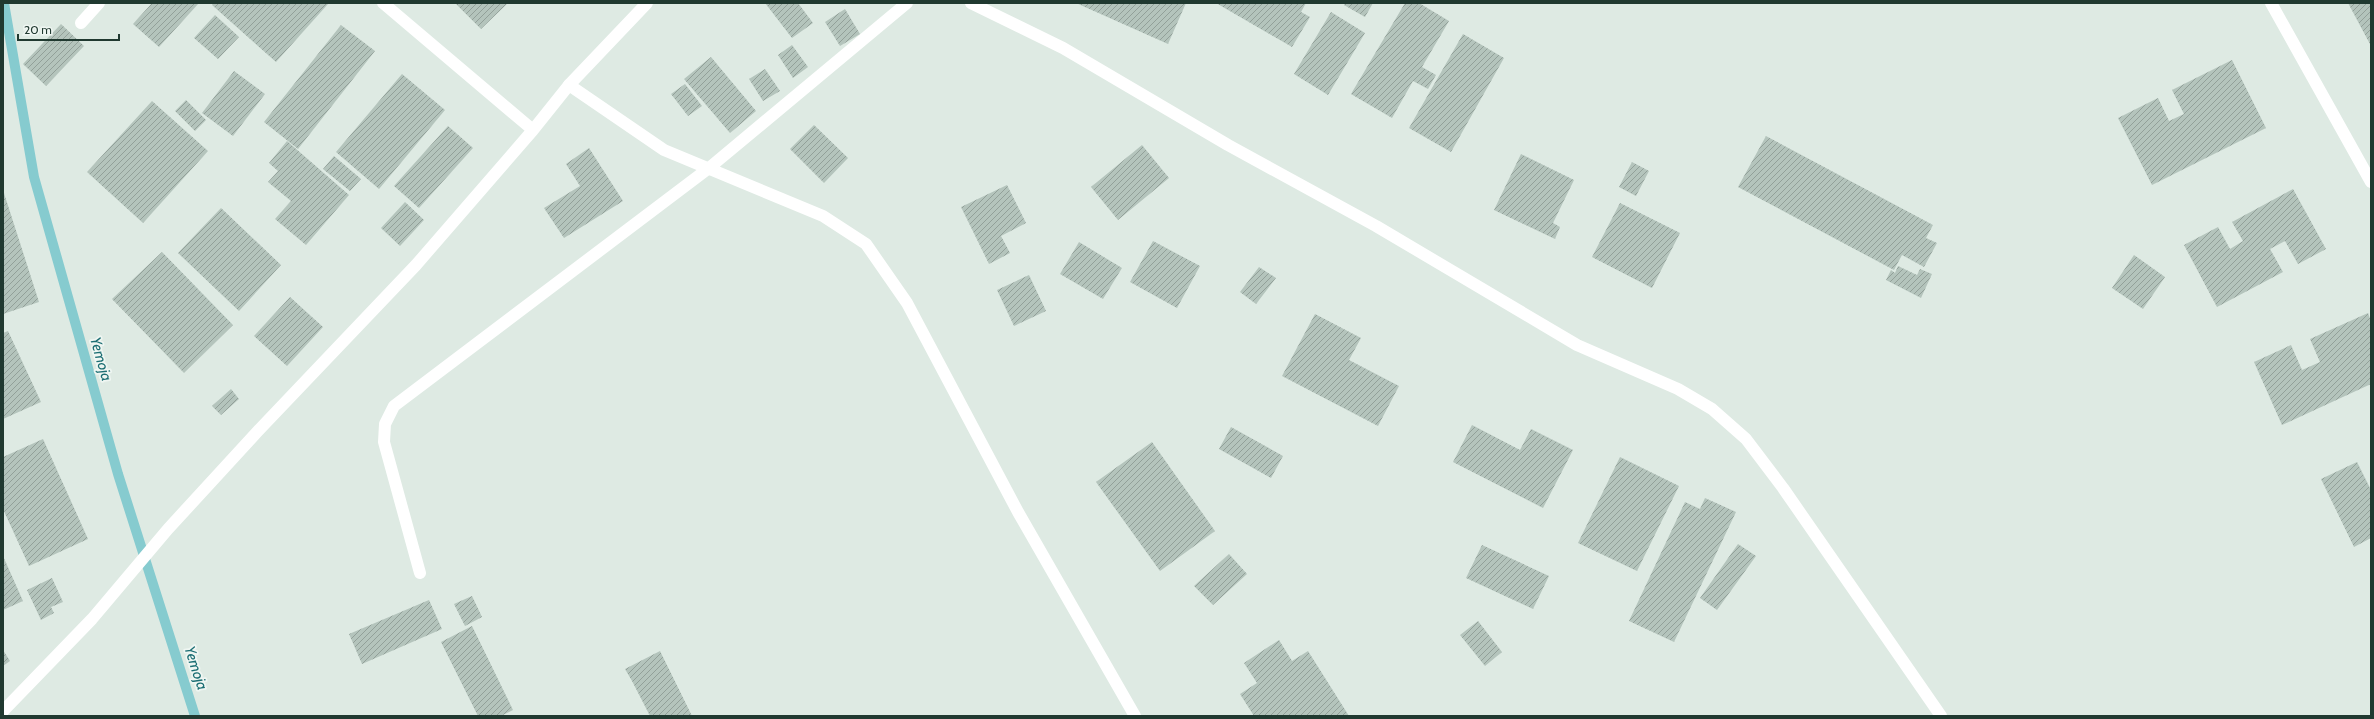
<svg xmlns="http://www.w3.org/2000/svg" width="2374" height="719" font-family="Cabin,sans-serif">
	<defs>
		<pattern id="building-hatch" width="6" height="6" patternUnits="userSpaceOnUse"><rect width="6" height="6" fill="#b4c4bc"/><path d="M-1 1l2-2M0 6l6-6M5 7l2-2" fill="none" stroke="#92a099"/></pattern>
	</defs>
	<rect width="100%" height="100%" fill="#deeae3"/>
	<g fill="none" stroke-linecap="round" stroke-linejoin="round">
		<path stroke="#86cbcf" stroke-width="10" d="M4,3L34,177L118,474L195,716"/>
	</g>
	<path fill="url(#building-hatch)" d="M152,3H199L159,47L133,24Z
		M213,3H326L328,4L276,62L212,5Z
		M455,3H508L481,29Z
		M765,3H798L813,23L792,38Z
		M1076,3H1186L1168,44Z
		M1216,3H1306L1301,12L1310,17L1292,47Z
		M1345,3H1373L1365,17L1344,5Z
		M1405,3H1419L1449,21L1422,67L1436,75L1428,89L1413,81L1392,118L1351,94Z
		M2348,3H2371V46Z
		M845,9L860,34L840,46L825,22Z
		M1331,12L1365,33L1328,95L1294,74Z
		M215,15L239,37L218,59L194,38Z
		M61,24L84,46L46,86L23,64Z
		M341,25L375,51L298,149L264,122Z
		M1463,34L1504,58L1451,152L1409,128Z
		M792,45L808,67L793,78L778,55Z
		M711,57L756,111L730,133L684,79Z
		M2232,60L2266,128L2152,185L2118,118L2158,98L2169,121L2184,114L2172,90Z
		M765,69L780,91L763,101L749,79Z
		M234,71L265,94L233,136L202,113Z
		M402,74L445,110L379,189L336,152Z
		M685,84L702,106L688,116L671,94Z
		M186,100L206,120L195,131L175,111Z
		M152,101L208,151L143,223L87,172Z
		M814,125L848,158L824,183L790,149Z
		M448,126L473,148L419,208L394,186Z
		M1766,136L1933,225L1926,238L1937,243L1924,267L1902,255L1894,270L1738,187Z
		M287,141L349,195L306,245L275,219L291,201L268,182L278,171L269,163Z
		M1142,145L1169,178L1118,220L1091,187Z
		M589,148L623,201L564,238L544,208L580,186L566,164Z
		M1521,154L1574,180L1553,223L1560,227L1555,239L1494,210Z
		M334,156L361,179L350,191L323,169Z
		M1632,162L1649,171L1636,196L1619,187Z
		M1007,185L1026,223L1001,236L1010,253L989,264L961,207Z
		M2293,189L2326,249L2298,264L2285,241L2270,249L2283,272L2217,307L2184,245L2218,227L2230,249L2243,241L2232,222Z
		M3,190L39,302L3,314Z
		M405,202L424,220L400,246L381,228Z
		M1620,203L1680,233L1652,288L1592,257Z
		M221,208L281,265L239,311L178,253Z
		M1153,241L1200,266L1177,308L1130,282Z
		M1079,242L1122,268L1103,299L1060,274Z
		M162,252L233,325L184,373L112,299Z
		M2134,255L2165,277L2143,309L2112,288Z
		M1898,266L1917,275L1920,269L1932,274L1921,298L1886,280L1891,270L1895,273Z
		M1259,267L1276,278L1256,304L1240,292Z
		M1029,275L1046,311L1014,326L997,290Z
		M290,297L323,327L287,366L254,336Z
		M2368,313L2371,321V384L2282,425L2254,362L2291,345L2302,370L2320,362L2310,339Z
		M1315,314L1361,338L1349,360L1399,386L1378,426L1282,376Z
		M8,331L41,402L3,419V333Z
		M231,389L239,399L221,415L212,406Z
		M1472,425L1520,450L1531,429L1573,450L1543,508L1453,462Z
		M1231,427L1283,456L1271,478L1219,449Z
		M43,439L88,539L29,566L3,509V457Z
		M1152,442L1215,531L1160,571L1096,482Z
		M1620,457L1679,486L1637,571L1578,543Z
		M2357,462L2371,490V538L2354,547L2321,479Z
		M1705,498L1736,512L1674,642L1629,621L1685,502L1700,509Z
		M1738,544L1756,556L1717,610L1700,598Z
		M1482,545L1549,576L1533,609L1466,578Z
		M1229,554L1247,574L1213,605L1194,586Z
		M3,556L23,601L3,610Z
		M52,578L63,602L51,607L54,613L41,620L27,590Z
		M472,596L482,617L465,626L454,604Z
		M429,600L442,629L362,664L349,634Z
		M1478,621L1502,652L1485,666L1460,635Z
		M472,626L513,710L501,716H478L441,642Z
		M1279,640L1292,661L1308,651L1349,716H1254L1240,694L1257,683L1244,663Z
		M3,650L10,661L3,666Z
		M660,651L692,716H650L632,681L625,669Z"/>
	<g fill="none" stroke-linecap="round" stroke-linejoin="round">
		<path stroke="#fff" stroke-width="12" d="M971,3L1063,48L1228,145L1376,226L1577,345L1678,389L1712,409L1746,439L1783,488L1941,716
			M569,85L664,150L823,216L866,244L907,303L1018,512L1135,716
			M420,573L384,442L385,424L394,406L709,168L907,3"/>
		<path stroke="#fff" stroke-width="12" d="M383,3L533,130
			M2271,3L2371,182
			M81,23L99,3
			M3,711L92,619L168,529L257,432L416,265L533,130L569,85L647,3"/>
	</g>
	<g text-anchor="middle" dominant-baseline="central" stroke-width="3.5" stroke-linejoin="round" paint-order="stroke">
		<g font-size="15" font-style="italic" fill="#1c6e73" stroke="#eff6f2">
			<text transform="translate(101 359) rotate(74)">Yemoja</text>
			<text transform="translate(196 668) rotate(72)">Yemoja</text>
		</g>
	</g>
	<rect width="2374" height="719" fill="none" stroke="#203930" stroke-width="8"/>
	<path d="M18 34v6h101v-6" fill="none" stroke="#203930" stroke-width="2"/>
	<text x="24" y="34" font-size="12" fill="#203930" stroke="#eff6f2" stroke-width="3" paint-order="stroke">20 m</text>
</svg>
